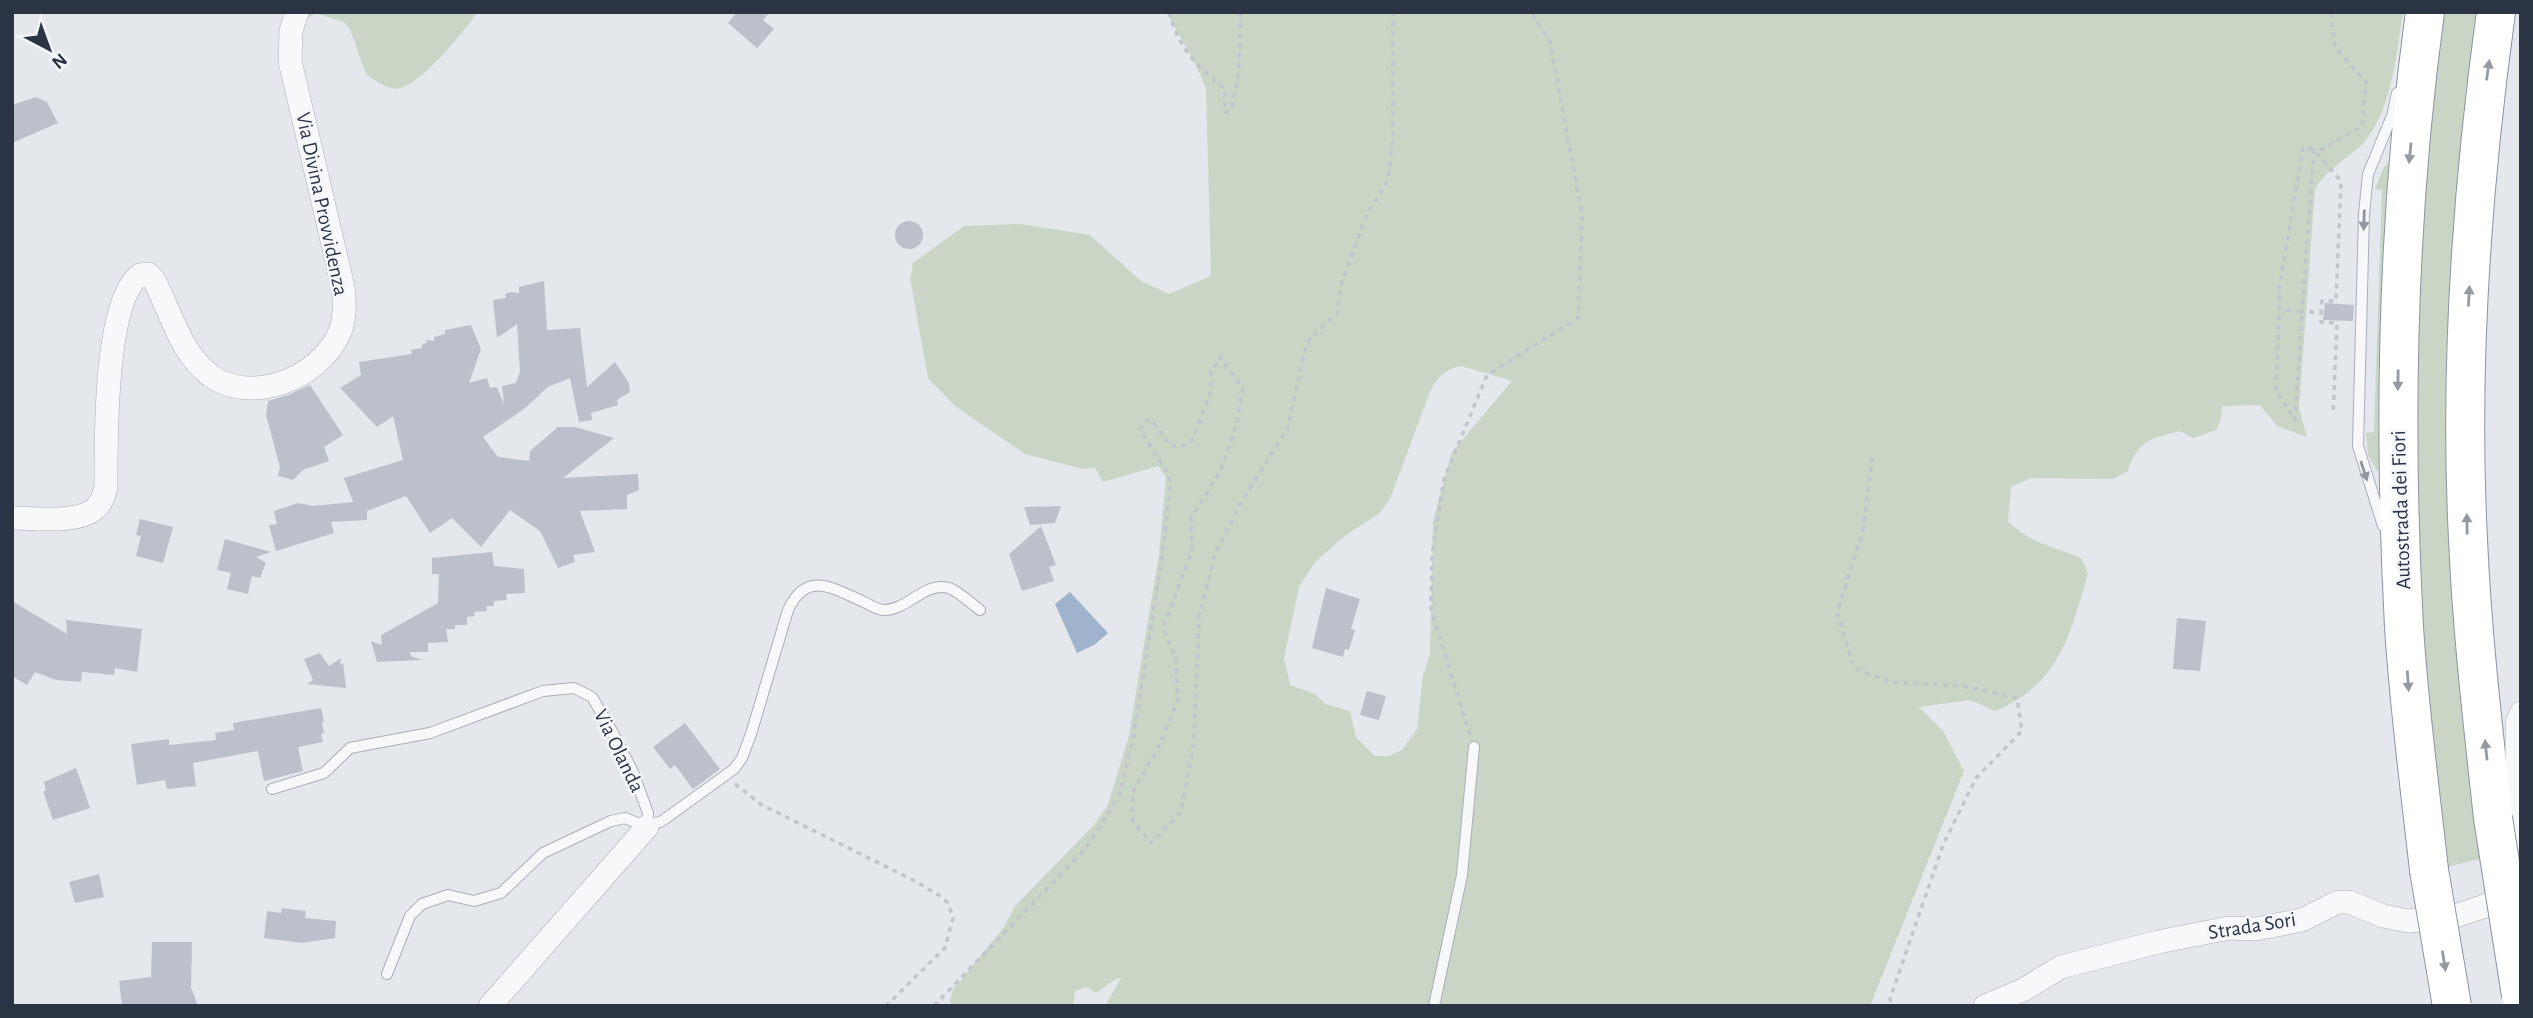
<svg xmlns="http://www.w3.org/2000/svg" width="2533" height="1018" font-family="'Alegreya Sans',sans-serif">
	<rect width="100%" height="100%" fill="#e4e7ec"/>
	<path fill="#c9d6c5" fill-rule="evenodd" d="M308,12H478C464,31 423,82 401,88C391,92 374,80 366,74L350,29L344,22L315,13L309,18Z
		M1166,12H2403C2396,55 2393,106 2365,141C2350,158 2324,170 2315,190L2299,408L2307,437L2277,426L2260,405L2222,406L2221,419L2216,430L2193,438L2180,431C2150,439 2138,440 2128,471L2113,479L2031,478L2011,487L2008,521C2027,542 2055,547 2081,558L2088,573C2070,635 2060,684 1995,711L1970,700L1919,707L1943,731L1964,771L1870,1006H1105L1121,978C1111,979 1105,989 1096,993L1086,987L1075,991L1073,1006H952L950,1001L953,990L1004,927L1015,906L1093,826L1108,805L1129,735L1159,554L1166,477L1158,466L1103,482L1095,468L1083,469L1025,454L955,406L928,378L910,278L913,263L964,226L1021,224L1090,235L1141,281L1169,294L1211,276L1206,88L1194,61ZM1462,366L1512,381L1452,452L1433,521L1430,654L1423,675L1417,729L1402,750L1389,756H1375L1356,737L1350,711L1325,704L1315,694L1290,685L1284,658L1299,587L1315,562L1346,535L1380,513L1390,499L1431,389C1439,375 1446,369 1462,366Z
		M2440,12H2483L2484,858L2442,868L2426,741L2414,505L2422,167Z
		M2389,162L2391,163L2380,471H2377L2368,455L2366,433L2374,432L2382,190L2375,189L2384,167Z"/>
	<path fill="#9fb4cc" d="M1070,592L1108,633L1094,645L1077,653L1055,604Z"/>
	<path fill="#bbc0ca" d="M737,12H770L763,20L774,29L757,48L728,23Z
		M36,97L47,102L58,123L12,143V105Z
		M895 235a14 14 0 1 1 28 0a14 14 0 1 1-28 0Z
		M544,281L547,330L580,328L587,387L615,362L629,383L630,392L617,400L618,405L591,413L592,420L579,422L570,378L548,387L524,409L483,437L498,457L529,461L530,451L558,427H575L614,438L563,478L638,474L639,490L627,495V509L580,511L595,552L573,555L575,562L558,568L540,531L510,510L481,547L452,518L430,533L406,496L367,511V520L331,522L334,533L276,551L269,525L277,524L274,511L298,503L313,506L353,502L344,478L403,460L393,416L377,427L340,388L361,375L359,362L412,354L411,350L422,348V344L427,343L426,340L434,341V337L445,334V330L471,325L481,349L469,383L487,378L490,388L497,387L504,404L502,386L516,383L520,371L517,324L497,338L493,300L506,298L505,294L510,292L519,293V287Z
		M2325,303L2354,305L2353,321L2323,320Z
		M310,385L343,435L324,447L329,461L303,470L293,480L278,476L280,467L266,415L268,401L288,395Z
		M1061,506L1055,523L1030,525L1024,507Z
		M140,519L173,527L163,563L136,556L141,536L136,535Z
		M1041,526L1056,565L1049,567L1054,581L1022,591L1009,554Z
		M225,539L271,552L256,557L266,563L260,578L252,576L248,594L227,589L231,573L217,570Z
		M492,552L494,566L524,569L525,593L506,594L507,600L494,601V606H486L487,611L474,612L475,616L467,617V625H455V629H446L448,642L428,643V652H410L411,656L422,660L377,662L371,641L382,645L381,635L438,603L439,574H432V558Z
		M1326,588L1360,599L1351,629L1355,630L1349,650L1345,649L1343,657L1312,648Z
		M12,601L67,634L66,620L142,629L137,672L115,668L114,675L82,672L81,682L56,680L35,672L27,685L12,676Z
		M2177,618L2206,621L2200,671L2173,669Z
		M320,653L329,666L341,658L340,665L343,663L346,688L307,684L313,680L304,659Z
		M1367,691L1386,696L1379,720L1360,715Z
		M321,708L324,721L322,723L324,733L321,734L323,742L298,747L303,771L264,781L258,751L193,763L196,786L167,789L165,780L137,785L131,744L169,739V745L216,740L215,733L234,730L233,723Z
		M685,723L720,769L693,789L675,765L670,769L653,747Z
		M76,768L90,808L53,820L43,791H46L44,782Z
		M99,874L104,897L75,903L69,882Z
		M282,908L306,911L305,918L336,921L335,938L302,943L264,938L267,911L281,913Z
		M152,942H192L191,987L198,1006H122L119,981L151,977Z"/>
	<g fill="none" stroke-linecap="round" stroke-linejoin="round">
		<defs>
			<path id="service" d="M2383,526L2358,446L2364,214L2368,174L2392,116L2397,93
				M272,789L324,773L350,748L430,733L543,691L574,688L592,697L612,731L633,772L648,813L647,827
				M387,974L410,916L422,904L448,895L474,901L501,893L543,853L611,821L625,818L647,827L662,821L734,769L742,758L751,734L788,610C807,570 832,588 864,602C870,605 877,610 884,610C908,610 925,581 949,588C960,592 970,603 980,610
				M1434,1006L1462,875L1474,747"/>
			<path id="minor" d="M12,518C35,518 79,524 96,508C102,502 104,495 106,487C106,443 104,301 140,275L148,274L154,280C171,312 180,353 211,376C252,405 319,378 339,334C346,319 345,302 343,287L290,61L291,31L297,12
				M2510,842L2509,833L2517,770V724L2521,713
				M490,1006L647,827
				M1985,1006L2023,990L2061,967L2158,942L2229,928L2256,929L2302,920L2338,902H2349L2383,916L2408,921L2449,918L2488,905L2507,890L2508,885"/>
			<path id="motorway" d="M2425,12C2397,216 2393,422 2404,627C2409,708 2420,789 2429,870
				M2493,818C2483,726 2472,633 2468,539C2459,364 2472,186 2496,12"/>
		</defs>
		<use href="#service" stroke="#a9aeb7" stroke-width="12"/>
		<use href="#minor" stroke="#a9aeb7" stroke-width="24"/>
		<use href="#motorway" stroke="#8b94a3" stroke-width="40"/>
		<path stroke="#c2c5cb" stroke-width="3.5" stroke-dasharray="5 5" stroke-linecap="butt" d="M1169,12C1179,49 1196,66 1225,89V112H1230C1240,79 1241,47 1240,12
			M2331,12L2335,47L2366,82L2362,126L2323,149L2314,150L2302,312H2321V322L2337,323L2333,415
			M2286,310L2302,312L2295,420L2276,391L2280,284L2303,147L2314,150L2341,181L2336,301H2322L2321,312
			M1872,457L1863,531L1837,612L1854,668L1890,682L1963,686L2017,698L2022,731L1976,778L1943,845L1890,999L1892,1006
			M1470,735L1431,609L1432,555L1444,479L1487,375L1578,318L1582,214L1550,42L1531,12
			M735,784L762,805L915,881L940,896L948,903L953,918L945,948L886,1006
			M934,1006L1086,848L1119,796L1134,734L1161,564L1171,482L1166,470L1140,430L1146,421L1152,420L1170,446H1182L1191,442L1194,436L1212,389L1211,374L1220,357L1243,389L1235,430L1220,472L1191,518L1192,551L1163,628L1176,659L1178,700L1159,746L1132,794L1133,821L1151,843L1181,812L1194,742L1199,616L1215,554L1240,504L1287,430L1307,342L1337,313L1342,281L1367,214L1388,180L1393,136V12"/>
		<use href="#service" stroke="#f7f8fa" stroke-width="10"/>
		<use href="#minor" stroke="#f7f8fa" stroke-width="23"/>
		<use href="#motorway" stroke="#fff" stroke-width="38"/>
		<defs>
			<path id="motorway-bridge" d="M2493,818L2521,995
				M2429,870L2452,1006"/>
		</defs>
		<use href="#motorway-bridge" stroke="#8b94a3" stroke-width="40" stroke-linecap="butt"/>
		<use href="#motorway-bridge" stroke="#fff" stroke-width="38"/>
	</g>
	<defs><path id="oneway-solid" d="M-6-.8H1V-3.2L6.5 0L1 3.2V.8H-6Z" transform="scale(1.75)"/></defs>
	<g fill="#959aa2">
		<use href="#oneway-solid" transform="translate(2488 70) rotate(-82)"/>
		<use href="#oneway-solid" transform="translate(2410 153) rotate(96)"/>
		<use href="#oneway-solid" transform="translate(2469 296) rotate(-87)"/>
		<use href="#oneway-solid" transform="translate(2398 380) rotate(91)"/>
		<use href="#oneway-solid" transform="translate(2467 524) rotate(-91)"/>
		<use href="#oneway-solid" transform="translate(2408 681) rotate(86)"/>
		<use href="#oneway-solid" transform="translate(2486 750) rotate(-96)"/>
		<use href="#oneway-solid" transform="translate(2444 961) rotate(81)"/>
	</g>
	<g fill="#9196a0">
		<use href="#oneway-solid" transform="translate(2364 220) rotate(92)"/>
		<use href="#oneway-solid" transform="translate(2364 471) rotate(72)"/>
	</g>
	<g text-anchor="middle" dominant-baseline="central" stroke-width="5" stroke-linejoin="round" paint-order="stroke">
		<g font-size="21" fill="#2b3445" stroke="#f4f6f9">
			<text transform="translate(322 204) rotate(78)">Via Divina Provvidenza</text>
			<text transform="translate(2401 510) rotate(-92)">Autostrada dei Fiori</text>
			<text transform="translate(619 751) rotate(64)">Via Olanda</text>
			<text transform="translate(2252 926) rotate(-9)">Strada Sori</text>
		</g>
	</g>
	<rect width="2533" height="1018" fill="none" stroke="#2b3445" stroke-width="28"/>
	<g transform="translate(49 49) rotate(139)" stroke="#f4f6f9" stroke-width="5" paint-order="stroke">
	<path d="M0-5L12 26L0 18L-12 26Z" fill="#2b3445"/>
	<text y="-10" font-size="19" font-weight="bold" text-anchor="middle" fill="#2b3445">N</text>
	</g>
</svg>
